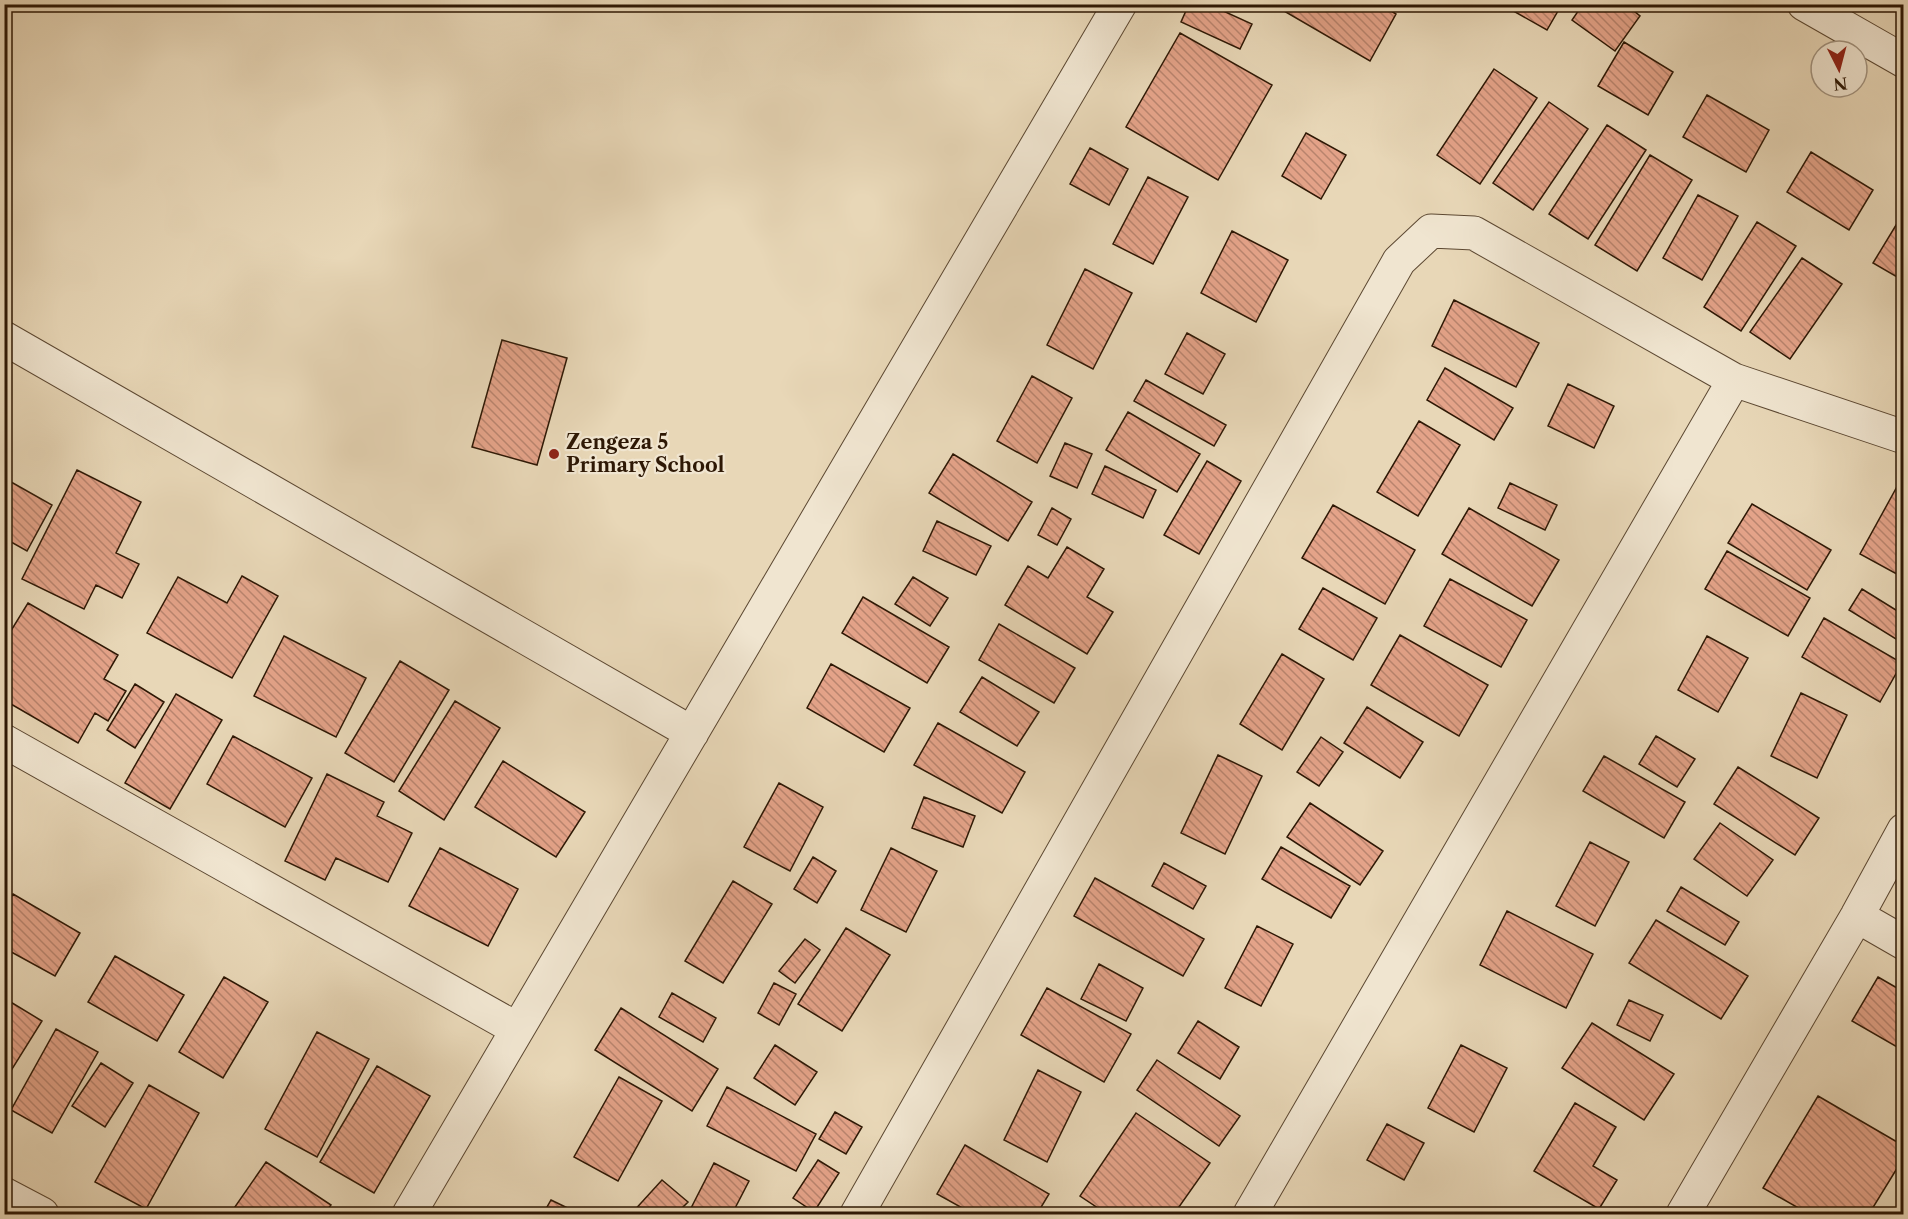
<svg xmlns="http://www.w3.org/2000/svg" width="1908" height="1219" font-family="'Libre Caslon Text',serif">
	<defs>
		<pattern id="building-back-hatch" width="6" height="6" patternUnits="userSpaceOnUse" patternTransform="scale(1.5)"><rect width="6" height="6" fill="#e4a389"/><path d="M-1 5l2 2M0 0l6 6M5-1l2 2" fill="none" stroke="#b9846e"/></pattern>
	</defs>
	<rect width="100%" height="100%" fill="#e8d7b7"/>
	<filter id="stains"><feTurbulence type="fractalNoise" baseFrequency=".00333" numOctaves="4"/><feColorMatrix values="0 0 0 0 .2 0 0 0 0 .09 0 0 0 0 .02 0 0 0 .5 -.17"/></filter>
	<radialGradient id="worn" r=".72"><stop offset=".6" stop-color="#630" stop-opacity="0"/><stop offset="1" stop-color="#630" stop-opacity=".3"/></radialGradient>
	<path fill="url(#building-back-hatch)" stroke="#2e1805" stroke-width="1.5" d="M1189,4H1208L1252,24L1240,49L1181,22Z
		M1272,4H1380L1396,14L1370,61Z
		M1501,4H1562L1547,30Z
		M1583,4H1625L1640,16L1615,51L1572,20Z
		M1180,33L1272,85L1218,180L1126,127Z
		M1624,42L1673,72L1648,115L1598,86Z
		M1494,69L1537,98L1480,184L1437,155Z
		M1707,95L1769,130L1746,172L1683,137Z
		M1549,102L1588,129L1533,210L1493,183Z
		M1607,125L1646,150L1588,239L1549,214Z
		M1306,133L1346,155L1321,199L1282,176Z
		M1090,148L1128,169L1109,205L1070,184Z
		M1811,152L1873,190L1849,230L1787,192Z
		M1650,155L1692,180L1637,271L1595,245Z
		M1148,177L1188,197L1153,264L1113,244Z
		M1698,195L1738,216L1702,280L1663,258Z
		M1904,212V281L1873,263Z
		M1757,222L1796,246L1741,331L1704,307Z
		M1232,231L1288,260L1256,322L1201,293Z
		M1802,258L1842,284L1790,359L1750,332Z
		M1085,269L1132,293L1093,369L1047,345Z
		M1454,300L1539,343L1516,387L1432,346Z
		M1187,333L1225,354L1203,394L1165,374Z
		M502,340L567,358L537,465L472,447Z
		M1445,368L1513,408L1494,440L1427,400Z
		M1032,376L1072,398L1037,463L997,441Z
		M1146,380L1226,425L1214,446L1134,401Z
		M1568,384L1614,406L1594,448L1548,426Z
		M1128,412L1200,454L1177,492L1106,450Z
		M1419,421L1460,445L1418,516L1377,492Z
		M1065,443L1092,454L1077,488L1050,476Z
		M953,454L1032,502L1008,541L929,493Z
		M1207,461L1241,481L1199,554L1164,535Z
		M1105,466L1156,490L1143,518L1092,494Z
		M77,470L141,502L116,553L139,564L122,598L96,585L84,609L22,579Z
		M4,478L52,505L27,551L4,538Z
		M1510,483L1557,505L1545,530L1498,508Z
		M1899,483L1904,486V578L1860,554Z
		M1752,504L1831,550L1807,590L1728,543Z
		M1333,505L1415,550L1385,604L1302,558Z
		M1052,508L1071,519L1057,545L1038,535Z
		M1469,508L1559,560L1532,606L1442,554Z
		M937,521L991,546L976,575L923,551Z
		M1067,547L1104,569L1087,597L1113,612L1087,654L1005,605L1028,566L1048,578Z
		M1727,551L1810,598L1788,636L1705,589Z
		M242,576L278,596L232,678L147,633L178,577L227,603Z
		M913,577L948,598L930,626L895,604Z
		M1450,579L1527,620L1501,667L1424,626Z
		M1323,588L1377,618L1353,660L1299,629Z
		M1862,589L1904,615V644L1849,610Z
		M863,597L949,647L927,683L842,633Z
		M28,603L118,655L104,679L126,691L108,721L95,713L78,743L4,700V642Z
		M1824,618L1902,663L1880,702L1802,657Z
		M999,624L1075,668L1054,703L979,660Z
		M1400,635L1488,685L1459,736L1371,685Z
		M284,636L366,678L336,737L254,696Z
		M1707,636L1748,658L1718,712L1678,690Z
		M1282,654L1324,679L1282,750L1240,724Z
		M400,661L449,690L394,782L345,753Z
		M831,664L910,708L884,752L807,708Z
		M982,677L1039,712L1017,746L960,712Z
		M135,684L164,702L135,748L107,730Z
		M1801,693L1847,715L1817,778L1771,756Z
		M176,694L222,720L170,809L125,783Z
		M455,701L500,728L444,820L399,791Z
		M1367,707L1423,742L1400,778L1344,743Z
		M938,723L1025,772L1002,813L914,765Z
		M233,736L312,778L285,827L207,784Z
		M1656,736L1695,759L1677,787L1639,764Z
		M1321,737L1343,752L1319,786L1297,772Z
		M1218,755L1262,776L1225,854L1181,833Z
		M1604,756L1685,802L1664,838L1583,791Z
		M503,761L585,812L556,857L475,807Z
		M1738,767L1819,818L1795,855L1714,804Z
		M327,774L384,802L377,816L412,833L388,882L336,858L325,880L285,861Z
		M779,783L823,807L790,871L744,847Z
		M924,797L975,816L963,847L912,828Z
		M1310,803L1383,851L1360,885L1287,837Z
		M1720,823L1773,860L1747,896L1694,859Z
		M1590,842L1629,862L1595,926L1556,906Z
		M1281,847L1350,886L1331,918L1262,879Z
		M440,848L518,889L488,946L409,906Z
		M891,848L937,871L906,932L861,910Z
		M813,857L836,871L817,903L794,889Z
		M1164,863L1206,886L1193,909L1152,886Z
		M1095,878L1204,939L1183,976L1074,916Z
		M733,881L772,904L723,983L685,961Z
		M1681,887L1739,922L1725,945L1667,911Z
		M13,894L80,933L55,976L4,948V908Z
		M1507,911L1593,954L1566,1008L1480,965Z
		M1656,920L1748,976L1721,1019L1629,963Z
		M1257,926L1293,944L1261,1006L1225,988Z
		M846,928L890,955L842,1031L798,1004Z
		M805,939L820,950L795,983L779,971Z
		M115,956L184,995L157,1041L88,1002Z
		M1099,964L1143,988L1126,1021L1081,999Z
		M224,977L268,1002L223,1078L179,1052Z
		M1878,977L1904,992V1051L1852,1021Z
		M774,983L796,994L779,1025L758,1013Z
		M1047,988L1131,1034L1104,1082L1021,1035Z
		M672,993L716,1018L703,1042L659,1017Z
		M4,998L42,1021L4,1082Z
		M1629,1000L1663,1015L1650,1041L1617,1025Z
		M621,1008L718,1069L692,1111L595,1050Z
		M1198,1021L1239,1047L1220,1079L1178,1053Z
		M1592,1023L1674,1074L1644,1120L1562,1068Z
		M56,1029L98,1052L52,1133L11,1110Z
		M317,1032L369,1059L317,1157L265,1129Z
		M775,1045L817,1072L795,1105L754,1078Z
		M1461,1045L1507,1068L1474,1132L1428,1108Z
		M1157,1060L1240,1116L1219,1146L1137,1090Z
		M101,1063L133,1083L105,1127L72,1106Z
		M377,1066L430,1096L374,1193L320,1162Z
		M1038,1070L1081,1092L1047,1162L1004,1140Z
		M619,1077L662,1101L618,1181L574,1157Z
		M149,1085L199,1113L146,1209L95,1182Z
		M727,1087L816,1134L796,1171L707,1126Z
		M1818,1096L1904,1146V1157L1869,1214H1809L1763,1188Z
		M1575,1103L1616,1127L1593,1166L1617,1180L1599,1209L1534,1171Z
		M835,1112L862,1127L846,1154L819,1139Z
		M1136,1113L1210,1163L1174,1214H1107L1080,1196Z
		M1387,1124L1424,1143L1404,1180L1367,1160Z
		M965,1145L1049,1194L1037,1214H973L937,1194Z
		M818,1160L839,1173L814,1212L793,1198Z
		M266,1162L331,1205L324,1214H230Z
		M714,1163L749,1181L732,1214H688Z
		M662,1180L688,1202L676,1214H631Z
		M551,1200L580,1214H543Z"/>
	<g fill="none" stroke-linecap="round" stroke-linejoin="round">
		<defs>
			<path id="minor" d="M1804,4L1904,61
				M4,338L692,733
				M1734,380L1904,437
				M4,741L517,1029
				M1857,916L1904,943
				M4,1194L42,1214
				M409,1214L1120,4
				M857,1214L1399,261L1431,231L1474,233L1734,380L1250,1214
				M1683,1214L1857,916L1904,830"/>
		</defs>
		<use href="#minor" stroke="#5c4832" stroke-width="35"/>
		<use href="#minor" stroke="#f0e5d0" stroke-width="33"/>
	</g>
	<circle fill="#8f2418" stroke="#f0e5d0" stroke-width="2" cx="554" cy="454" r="6"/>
	<g text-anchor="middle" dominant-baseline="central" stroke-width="4.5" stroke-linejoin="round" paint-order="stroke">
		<g font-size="20" font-weight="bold" fill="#2e1805" stroke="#f0e5d0" text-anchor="start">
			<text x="566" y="442">Zengeza 5<tspan x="566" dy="23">Primary School</tspan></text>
		</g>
	</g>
	<rect width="1908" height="1219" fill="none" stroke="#e8d7b7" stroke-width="24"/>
	<rect x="6" y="6" width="1896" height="1207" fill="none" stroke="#2e1805" stroke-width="3"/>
	<rect x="12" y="12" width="1884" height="1195" fill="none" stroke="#2e1805" stroke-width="1.5"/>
	<g transform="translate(1839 69) rotate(174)"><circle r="28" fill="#f0e5d0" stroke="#a2937f" stroke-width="1.5"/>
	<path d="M0-4.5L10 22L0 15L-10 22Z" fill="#8f2418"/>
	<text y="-9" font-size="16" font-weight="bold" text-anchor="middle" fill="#2e1805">N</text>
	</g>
	<rect width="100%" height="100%" filter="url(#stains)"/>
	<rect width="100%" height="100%" fill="url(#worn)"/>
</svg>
